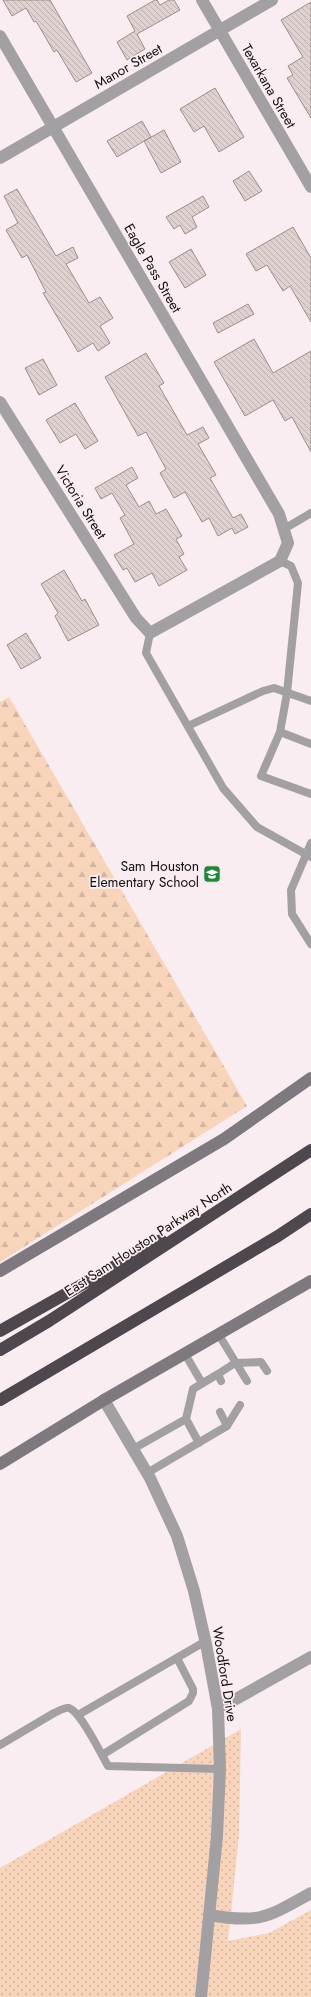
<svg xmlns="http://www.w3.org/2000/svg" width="311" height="1997" font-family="Jost,sans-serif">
	<defs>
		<pattern id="grass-dots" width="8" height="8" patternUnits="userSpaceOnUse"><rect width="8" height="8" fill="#f8d4bb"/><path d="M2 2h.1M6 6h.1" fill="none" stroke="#d4b5a0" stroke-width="1.8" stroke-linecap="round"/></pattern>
		<pattern id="forest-firs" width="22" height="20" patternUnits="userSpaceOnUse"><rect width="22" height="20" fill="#f8d4bb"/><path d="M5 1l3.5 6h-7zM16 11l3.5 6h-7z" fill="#d4b5a0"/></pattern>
		<pattern id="building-back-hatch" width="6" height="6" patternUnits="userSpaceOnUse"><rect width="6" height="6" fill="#ded1d0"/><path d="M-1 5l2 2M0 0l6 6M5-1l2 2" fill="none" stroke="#beb2b2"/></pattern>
	</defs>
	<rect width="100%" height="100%" fill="#f9edf1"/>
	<path fill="url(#grass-dots)" d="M241,1729L239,1835L228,1941L269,1933L311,1910V1997H0V1868Z"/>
	<path fill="url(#forest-firs)" d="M9,697L247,1106L0,1262V702Z"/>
	<path fill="url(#building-back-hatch)" stroke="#9a8e8c" d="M3,0H50L92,73L76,82L57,50L54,52L36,21L34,22L26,8L12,16Z
		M155,0H157L160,5L169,0H174L180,10L137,34L145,49L127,60L117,42L135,31L127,16Z
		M311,2V118L287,78L293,75L288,66L303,57L281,20Z
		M215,88L244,137L219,152L204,126L194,132L180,109Z
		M142,121L151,137L117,157L107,141Z
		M164,130L181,162L161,173L144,141Z
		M249,171L262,191L245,201L233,181Z
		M17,189L56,256L73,247L78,258L66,264L89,303L100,297L113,318L100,326L110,343L98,351L93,343L78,352L43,293L46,292L27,255L22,258L6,230L18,223L4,196Z
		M203,196L209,207L192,217L197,227L185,234L180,225L174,229L166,217Z
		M293,227L311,258V322L290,286L283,291L267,265L256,271L246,254Z
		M191,249L206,275L185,288L169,262Z
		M248,304L254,314L218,333L213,323Z
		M254,339L273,373L311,351V452L292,417L285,421L273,400L245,416L214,362Z
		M146,353L164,383L159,386L187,435L203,427L209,438L198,444L216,475L210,478L233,518L241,514L248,527L235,534L232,528L218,536L209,518L202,522L185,492L174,498L160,473L166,469L146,432L138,436L105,377Z
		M43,359L57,385L39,395L25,368Z
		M75,403L98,441L85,449L76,434L60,443L46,420Z
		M132,467L138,478L126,485L139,507L149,501L156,514L166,509L182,536L176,539L184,554L179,557L187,570L159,586L152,573L135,582L127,568L123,570L114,555L134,544L120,518L125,515L112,493L101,499L95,488Z
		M64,570L82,601L85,599L99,625L68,641L55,616L58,613L41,584Z
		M26,633L41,658L21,669L7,645Z"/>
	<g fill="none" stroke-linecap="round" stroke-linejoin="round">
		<path stroke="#a3a0a4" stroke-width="8" d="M284,529L311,513
			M150,633L146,653L223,788L257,827L311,857
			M188,726L263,691L274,688L311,701
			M280,732L287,693L298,583L291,566L280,561
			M311,744L280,732L261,776L311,794
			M311,843L291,890L292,914L311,944
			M219,1335L247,1381
			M185,1354L202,1383
			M221,1381L218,1374L235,1363L261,1362L267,1371
			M220,1412L227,1426
			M186,1419L199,1443
			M133,1449L186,1419L193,1389L218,1374
			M147,1473L227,1426L240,1405
			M78,1715L206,1641
			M0,1745L54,1713C59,1711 64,1707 69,1708C81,1712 101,1754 108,1766L220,1769
			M102,1755L189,1701L193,1693V1689L177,1658"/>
		<path stroke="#a3a0a4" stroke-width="12" d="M202,0L311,187
			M0,36L279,514L288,543L280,561L150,633L136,618L0,402
			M104,1400L150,1478L177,1536L194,1591L206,1644L218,1709L220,1769L217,1836L201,1997
			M218,1709L311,1657
			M209,1915C260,1924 268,1917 311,1893"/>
		<path stroke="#a3a0a4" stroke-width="12" d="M0,158L272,0"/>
		<path stroke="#7e797f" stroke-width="12" d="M0,1271L224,1139L311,1078
			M0,1464L104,1400L311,1281"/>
		<path stroke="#4e474e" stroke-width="12" d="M0,1331L161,1240
			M0,1350L49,1321L311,1150
			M0,1400L278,1236L311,1214"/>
	</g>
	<defs>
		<symbol id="school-square" viewBox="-11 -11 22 22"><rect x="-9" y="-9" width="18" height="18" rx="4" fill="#22863a" stroke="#f9edf1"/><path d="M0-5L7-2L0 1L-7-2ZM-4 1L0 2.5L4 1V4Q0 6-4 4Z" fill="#fff"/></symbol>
	</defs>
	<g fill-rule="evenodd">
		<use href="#school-square" x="202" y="864" width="20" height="20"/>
	</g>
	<g text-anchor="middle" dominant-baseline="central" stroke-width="3.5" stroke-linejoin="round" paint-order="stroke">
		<g font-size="14" fill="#130f11" stroke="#f9edf1">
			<text transform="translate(128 66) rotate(-30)">Manor Street</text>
			<text transform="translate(269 86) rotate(60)">Texarkana Street</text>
			<text transform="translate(153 268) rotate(60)">Eagle Pass Street</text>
			<text transform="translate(81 502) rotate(58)">Victoria Street</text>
			<text transform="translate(148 1239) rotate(-33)">East Sam Houston Parkway North</text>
			<text transform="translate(225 1674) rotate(81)">Woodford Drive</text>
		</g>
		<g font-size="14" fill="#130f11" stroke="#f9edf1" text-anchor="end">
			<text x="199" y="866">Sam Houston<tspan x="199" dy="16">Elementary School</tspan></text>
		</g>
	</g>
</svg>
